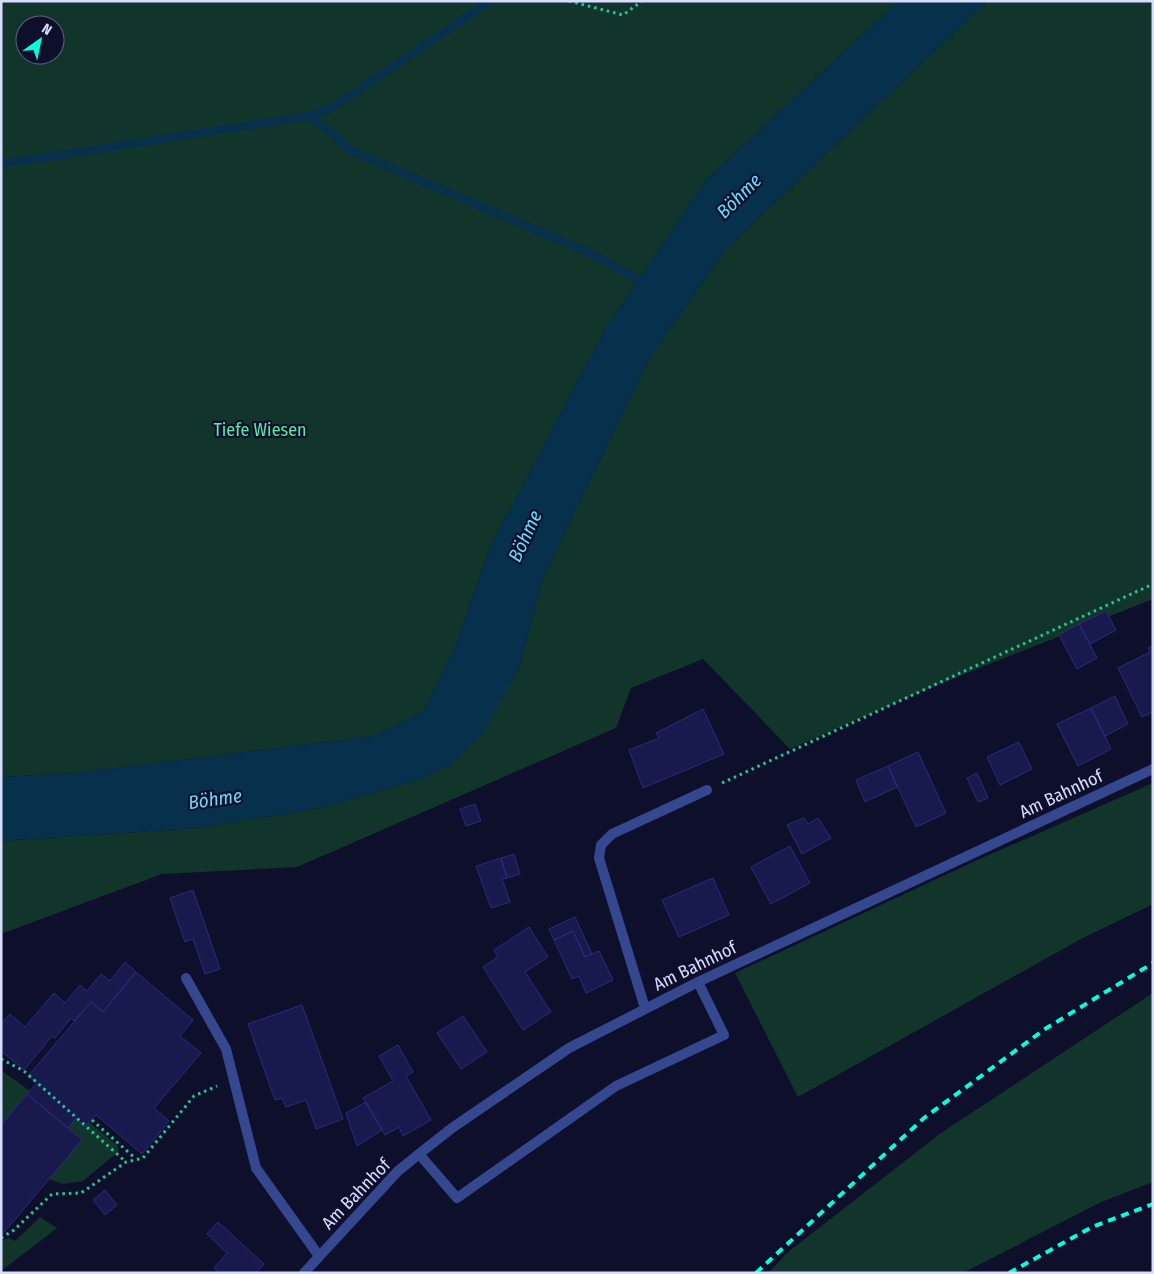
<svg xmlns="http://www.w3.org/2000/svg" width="1154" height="1274" font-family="'Fira Sans Condensed',sans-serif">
	<rect width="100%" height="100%" fill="#0e102b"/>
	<path fill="#11352b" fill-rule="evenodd" d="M1,1H899L708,178L608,324L492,543L454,649L424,711L374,736L76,773L1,777ZM25,25H55V55H25Z
		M987,1H1153V599L932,687L790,749L703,659L631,688L616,728L297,867L162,874L1,934V841L198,828L321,808L424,778L453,763L519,669L542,580L649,359L727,248Z
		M1153,783V904L1079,940L798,1097L735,973L973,862Z
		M1153,993V1182L1099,1203L963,1273H768L788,1252L941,1133Z
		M1,1070L30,1091L1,1125Z
		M76,1118L85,1127L89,1122L117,1145L119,1151L83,1181L63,1184L49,1179L82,1140L68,1128Z
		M40,1217L57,1228L1,1271V1240L9,1238L15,1241Z"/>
	<path fill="#06304c" d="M899,1H987L727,248L649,359L542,580L519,669L482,735L453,763L424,778L321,808L198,828L1,841V777L76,773L374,736L424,711L454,649L492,543L608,324L708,178Z"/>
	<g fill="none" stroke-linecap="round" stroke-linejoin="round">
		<path stroke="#06304c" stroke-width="8" d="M310,116L352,151L592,254L646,284
			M1,164L310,116L332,108L490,1"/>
	</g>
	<path fill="#181a4d" stroke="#282c7c" d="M1106,611L1116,630L1090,644L1079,624Z
		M1079,624L1097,658L1077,669L1059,635Z
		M1153,646V712L1142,717L1118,668L1150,652L1148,648Z
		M1115,696L1128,724L1105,736L1091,708Z
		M1091,708L1111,749L1078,766L1057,724Z
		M703,709L724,754L643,788L629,750L659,738L656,733Z
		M1019,742L1032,769L1000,785L987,757Z
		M918,752L946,813L916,827L888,766Z
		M888,766L897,787L865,802L856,780Z
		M977,773L988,798L978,802L967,778Z
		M475,804L481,821L466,826L460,809Z
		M804,818L808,824L818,818L831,838L802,854L787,825Z
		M790,846L810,883L771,904L751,867Z
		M514,854L520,874L507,878L501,858Z
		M501,858L507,878L502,879L510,902L491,908L476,866Z
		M713,878L729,915L679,937L662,900Z
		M193,890L220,969L205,974L193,939L185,942L170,898Z
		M575,917L592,954L585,957L573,931L554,940L549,929Z
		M529,927L548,957L525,972L551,1012L523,1030L483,967L498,957L494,950Z
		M573,931L585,957L599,951L613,980L586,993L579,976L572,979L554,940Z
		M125,962L136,972L103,1012L91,1002L74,1021L71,1018L55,1038L52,1036L24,1070L1,1051V1024L10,1014L25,1027L54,993L65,1003L80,985L87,991L101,974L110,981Z
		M136,972L193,1020L180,1036L201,1053L154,1108L169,1121L142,1154L96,1115L85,1127L76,1118L68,1128L27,1094L37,1083L28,1076L91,1002L103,1012Z
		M302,1005L343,1119L316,1129L306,1100L286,1107L282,1098L275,1100L248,1024Z
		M463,1016L487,1052L461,1069L437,1033Z
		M398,1045L413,1072L406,1076L431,1120L403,1136L399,1127L385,1135L363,1098L393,1081L379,1056Z
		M27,1094L82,1140L1,1236V1125Z
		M366,1102L382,1130L357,1146L346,1113Z
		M105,1190L117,1205L105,1215L93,1200Z
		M218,1222L264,1264L256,1273H220L214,1268L227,1253L207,1234Z"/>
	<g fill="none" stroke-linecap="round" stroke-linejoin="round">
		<path stroke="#25c696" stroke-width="3" stroke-dasharray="2.5 4" stroke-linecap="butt" d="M569,1L623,15L642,1
			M722,783L1153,584
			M1,1059L24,1071L126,1162
			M92,1120L135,1158
			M1,1238L14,1230L52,1194L81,1193L126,1162L143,1158L194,1096L217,1086"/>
		<path stroke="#35478e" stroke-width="10" d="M186,978L226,1049L256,1168L319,1256
			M645,1008L599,858L601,845L612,834L707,790
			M419,1154L457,1198L616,1086L724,1035L698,982"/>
		<path stroke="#35478e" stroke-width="10" d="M304,1273L398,1171L419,1154L452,1128L569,1048L698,982L1153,769"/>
		<path stroke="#04ffdc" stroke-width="4" stroke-dasharray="8 6" stroke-linecap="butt" d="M756,1273L924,1118L1045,1029L1153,963
			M1009,1273L1092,1227L1153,1204"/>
	</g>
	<g text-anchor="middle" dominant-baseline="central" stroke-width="4.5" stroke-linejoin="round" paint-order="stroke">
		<g font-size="18" fill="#58eba3" stroke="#0e102b">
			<text x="260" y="430">Tiefe Wiesen</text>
		</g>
		<g font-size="18" fill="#d8ddff" stroke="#0e102b">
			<text transform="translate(1061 794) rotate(-25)">Am Bahnhof</text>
			<text transform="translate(695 966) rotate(-26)">Am Bahnhof</text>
			<text transform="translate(356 1194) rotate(-46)">Am Bahnhof</text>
		</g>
		<g font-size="19" font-style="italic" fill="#6df" stroke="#0e102b">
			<text transform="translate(739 196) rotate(-45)">Böhme</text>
			<text transform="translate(525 536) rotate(-65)">Böhme</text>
			<text transform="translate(215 799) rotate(-8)">Böhme</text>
		</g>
	</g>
	<rect width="1154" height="1274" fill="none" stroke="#d8ddff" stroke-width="5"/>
	<g transform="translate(40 40) rotate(33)"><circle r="24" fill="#0e102b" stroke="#5f6280"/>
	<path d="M0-4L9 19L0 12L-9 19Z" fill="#04ffdc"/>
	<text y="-8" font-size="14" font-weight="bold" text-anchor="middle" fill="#d8ddff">N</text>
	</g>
</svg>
